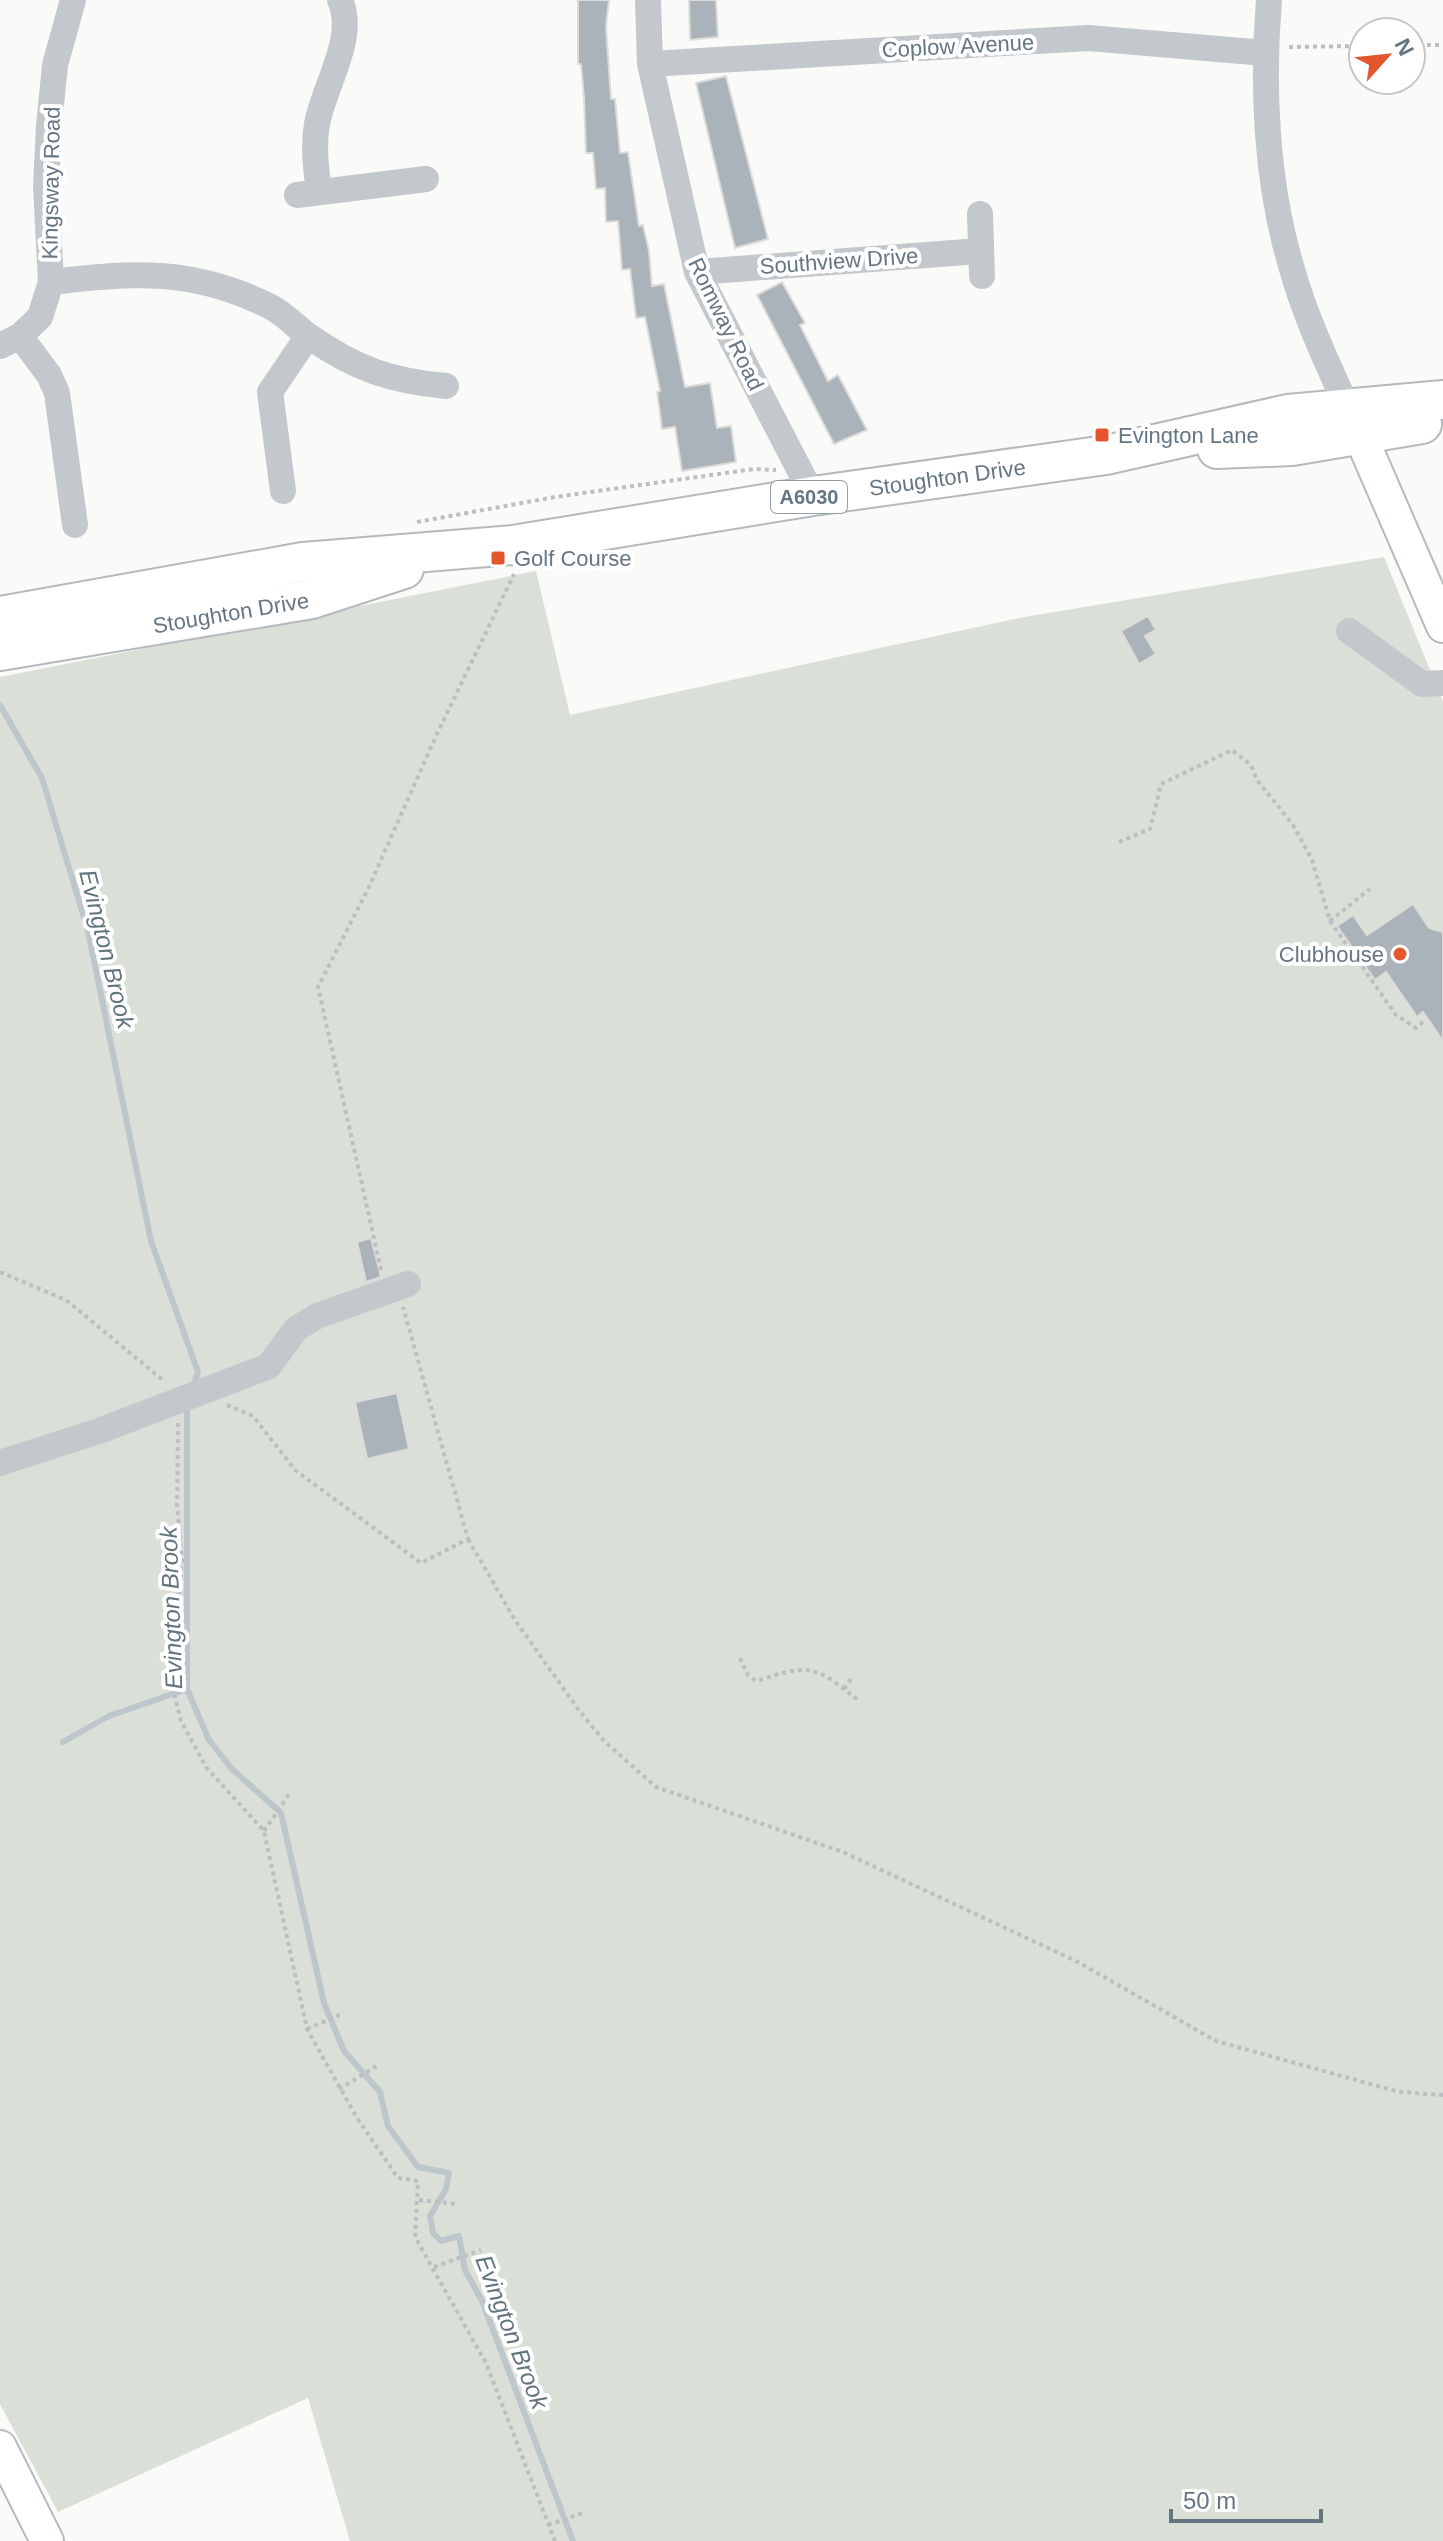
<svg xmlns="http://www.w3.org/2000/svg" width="1443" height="2541" font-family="Arial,sans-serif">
	<rect width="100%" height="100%" fill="#fafaf8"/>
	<path fill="#dadfd7" d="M1384,557L1443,702V2541H350L308,2398L58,2512L0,2404V677L536,571L570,715L1024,617Z"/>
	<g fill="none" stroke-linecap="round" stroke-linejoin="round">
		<path stroke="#bbc7cb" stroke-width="6" d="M0,705L42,778L88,931L151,1241L198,1372L193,1387
			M187,1405V1689L209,1740L232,1769L281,1813L324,2003L344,2051L380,2092L388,2126L418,2167L449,2173L446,2189L430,2216L433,2233L441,2241L459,2236L465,2270L482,2301L573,2541
			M63,1742L109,1716L187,1689"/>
	</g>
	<path fill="#aab3b9" stroke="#dcdcda" stroke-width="2" d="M578,0H609L606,26L611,99H615L620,153L628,152L639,226L643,225L649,251L652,286L664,284L685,387L710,383L717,428L731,426L736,462L682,471L675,427L662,429L657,392L660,391L645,317L636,318L630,269L622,270L618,221L606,222L605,188L596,189L593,153H586L584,98L581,64H578Z
		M689,0H716L718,37L690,40Z
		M726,76L768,239L735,248L696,83Z
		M782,282L805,323L800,325L828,381L838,375L867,430L834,444L757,295Z
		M1148,616L1156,630L1145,636L1156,654L1139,664L1121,631Z
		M1413,904L1429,928L1443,932V1041L1423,1012L1417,1017L1386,972L1375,980L1337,926L1353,915L1367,935Z
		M371,1238L381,1277L366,1282L357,1242Z
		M397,1393L409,1449L367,1459L355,1402Z"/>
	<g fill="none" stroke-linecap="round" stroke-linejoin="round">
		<defs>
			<path id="major" d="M1360,435L1443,626
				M0,2447L47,2541"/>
			<g id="highway">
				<path d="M1217,449L1292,446L1422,424"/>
				<path id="s1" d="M0,616L303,562L513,545L813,496L1106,455L1288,414L1443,400"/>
				<path id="s2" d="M0,651L312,599L404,569"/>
			</g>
		</defs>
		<use href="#major" stroke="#b5babe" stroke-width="36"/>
		<use href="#highway" stroke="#b4b9bd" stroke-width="42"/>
		<path stroke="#bbbfc2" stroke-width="4" stroke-dasharray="4 4" stroke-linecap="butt" d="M1411,45H1443
			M1289,47L1363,46
			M417,522L555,497L754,469L776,470
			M1119,842L1150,829L1161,784L1232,750L1251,765L1257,780L1293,825L1312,860L1330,921L1370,889
			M1330,921L1396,1015L1416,1028L1425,1020
			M381,1270L318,987L369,887L436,736L514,574
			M0,1272L66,1300L164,1381
			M227,1405L253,1416L295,1470L421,1563L468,1539L403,1307
			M178,1423L177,1505L182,1560L172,1685L181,1721L206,1767L264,1831L307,2029L357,2118L398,2178L418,2181L415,2237L486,2363L555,2541
			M468,1539L515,1620L578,1709L604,1741L656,1787L843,1852L1078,1962L1216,2041L1399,2092L1443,2095
			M740,1658L748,1675L756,1681C810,1664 813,1664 858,1700
			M844,1689L851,1679
			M264,1831L290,1793
			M307,2029L344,2013
			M339,2089L377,2066
			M419,2200L456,2204
			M434,2267L481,2250
			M548,2525L585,2512"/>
		<path stroke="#c3c8cc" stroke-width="26" d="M648,0L650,64L697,272L813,496
			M1269,0C1262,85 1266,180 1290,262C1305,318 1330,369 1354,422
			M650,64L1089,38L1265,53
			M319,192C316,169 313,147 317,124C324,85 357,38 340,0
			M297,195L426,179
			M980,214L982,276
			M697,272L980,251
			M51,282C134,272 194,268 271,307C286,315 297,328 310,337C356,369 391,381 446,386
			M20,336L49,375L57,393L75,525
			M0,346L20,336L40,317L51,282L46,186L49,126L55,65L73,0
			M283,491L270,392L308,336
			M1349,631L1422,684L1443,683
			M0,1463L99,1431L269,1366L296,1329L317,1316L408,1284"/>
		<use href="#major" stroke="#fff" stroke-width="32"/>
		<use href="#highway" stroke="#fff" stroke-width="38"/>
	</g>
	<g fill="#e4572e" stroke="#fff" stroke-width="3">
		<rect x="1094" y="427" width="16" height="16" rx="4"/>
		<rect x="490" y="550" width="16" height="16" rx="4"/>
		<circle cx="1400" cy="954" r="8"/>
	</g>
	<g text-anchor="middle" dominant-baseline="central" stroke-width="8" stroke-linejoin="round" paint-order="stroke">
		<rect fill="#fff" stroke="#939fa8" stroke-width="2" x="771" y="481" width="76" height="32" rx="6"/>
		<g font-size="20" font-weight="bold" fill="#657683">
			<text x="809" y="497">A6030</text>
		</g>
		<g font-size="22" fill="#657683" stroke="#fff">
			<text transform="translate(958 46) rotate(-3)">Coplow Avenue</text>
			<text transform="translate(51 183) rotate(-89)">Kingsway Road</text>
			<text transform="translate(839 261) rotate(-4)">Southview Drive</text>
			<text transform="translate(726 324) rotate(64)">Romway Road</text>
			<text stroke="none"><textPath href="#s1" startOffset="958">Stoughton Drive</textPath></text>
			<text stroke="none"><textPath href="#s2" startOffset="234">Stoughton Drive</textPath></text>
		</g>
		<g font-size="22" fill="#657683" stroke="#fff" text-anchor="start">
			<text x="1118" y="435">Evington Lane</text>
			<text x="514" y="558">Golf Course</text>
			<text x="1384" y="954" text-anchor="end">Clubhouse</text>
		</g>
		<g font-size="24" font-style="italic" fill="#60757c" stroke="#fff">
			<text transform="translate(107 949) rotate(76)">Evington Brook</text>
			<text transform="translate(171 1608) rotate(-92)">Evington Brook</text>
			<text transform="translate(512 2332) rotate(69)">Evington Brook</text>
		</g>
	</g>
	<g transform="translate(1387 56) rotate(63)"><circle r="38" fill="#ffffff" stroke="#c1c8cd" stroke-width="2"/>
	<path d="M0-6L14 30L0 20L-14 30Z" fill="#e4572e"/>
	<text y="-12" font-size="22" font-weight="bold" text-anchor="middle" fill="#657683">N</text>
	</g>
	<path d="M1171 2509v12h150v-12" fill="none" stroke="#657683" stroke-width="4"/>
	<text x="1183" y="2509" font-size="24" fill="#657683" stroke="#ffffff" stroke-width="6" paint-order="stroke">50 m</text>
</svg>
